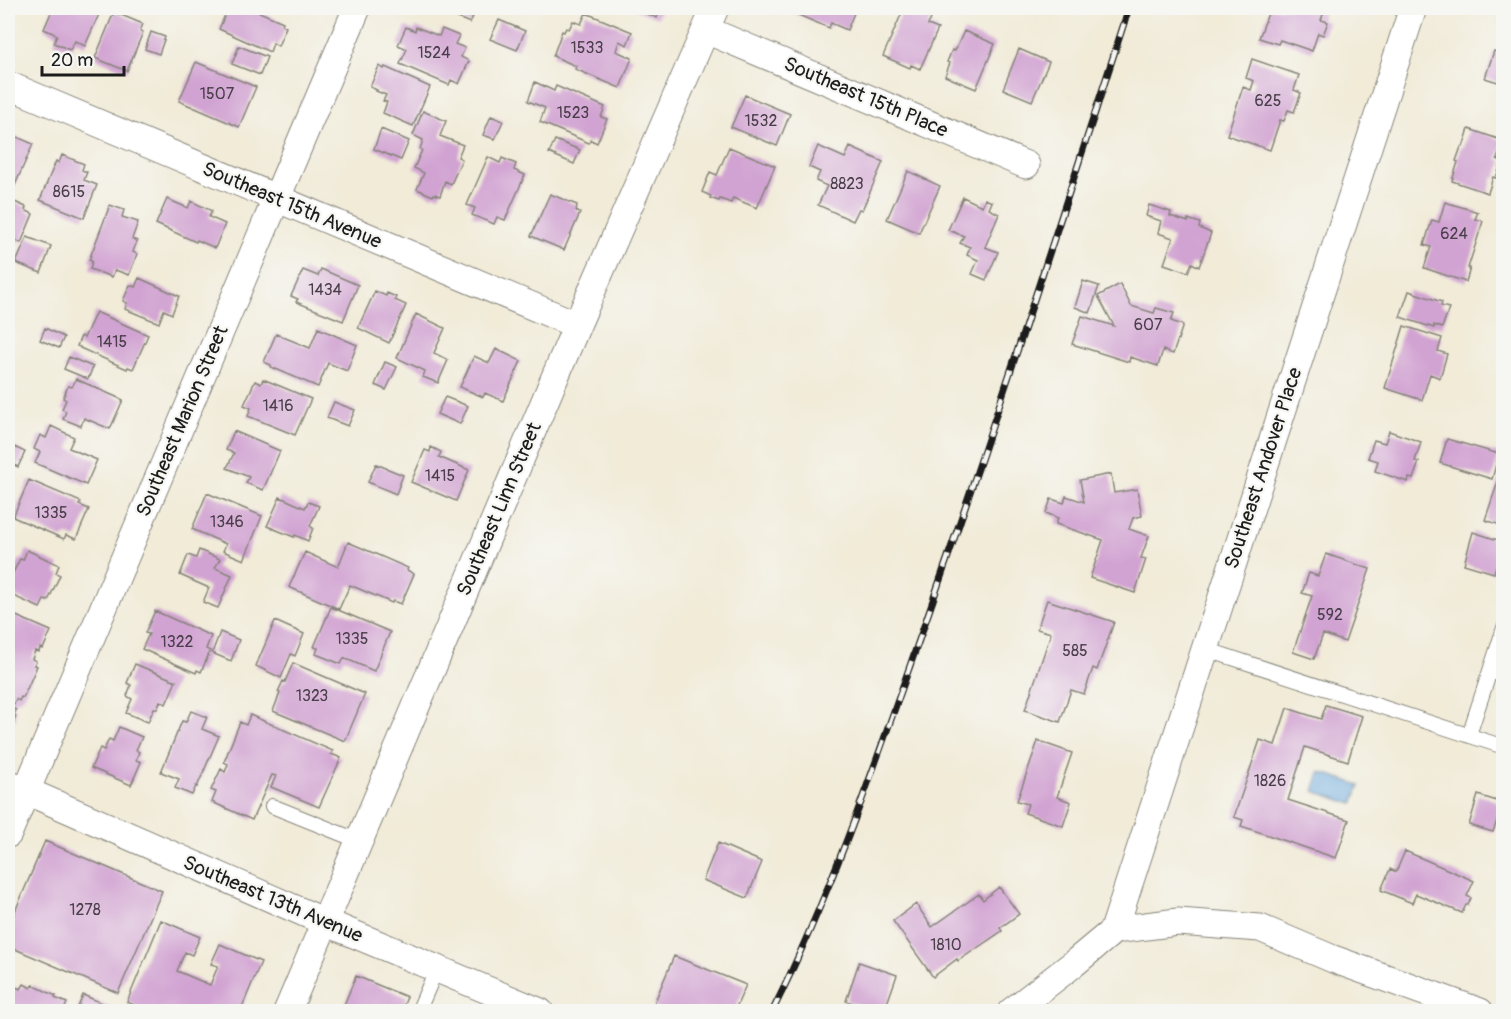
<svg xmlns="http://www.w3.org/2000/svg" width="1511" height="1019" font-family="Pangolin,sans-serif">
	<rect width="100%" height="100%" fill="#f6f6f2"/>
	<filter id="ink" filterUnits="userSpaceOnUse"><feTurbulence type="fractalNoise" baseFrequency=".0167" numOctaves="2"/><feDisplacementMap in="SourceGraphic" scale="12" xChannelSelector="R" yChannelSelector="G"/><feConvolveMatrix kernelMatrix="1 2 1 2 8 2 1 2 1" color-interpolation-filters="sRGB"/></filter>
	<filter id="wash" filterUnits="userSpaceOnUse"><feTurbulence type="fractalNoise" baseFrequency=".008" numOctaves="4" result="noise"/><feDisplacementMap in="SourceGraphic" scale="24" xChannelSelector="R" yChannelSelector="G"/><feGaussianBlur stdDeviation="1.35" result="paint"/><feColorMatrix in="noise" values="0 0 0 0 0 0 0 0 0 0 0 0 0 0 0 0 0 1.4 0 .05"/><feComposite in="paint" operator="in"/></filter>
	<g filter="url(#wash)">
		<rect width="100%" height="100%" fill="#f1ebd8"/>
		<path fill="#6aa9dd" stroke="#43627c" stroke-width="1.5" d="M1320,772L1360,785L1353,804L1314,791Z"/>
		<g id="blocks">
			<path fill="#d1a3d2" d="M53,8H90L100,12L85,46L75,41L70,50L54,43L57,35L44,29Z
				M228,8H250L283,22L282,25L286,27L278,46L273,43L270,52L219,29Z
				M434,8H477L470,23Z
				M632,8H661L657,18Z
				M782,8H856L847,30L831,23L829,28Z
				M904,8H936L928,25L938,29L920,69L911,65L910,68L883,56Z
				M1270,8H1320L1325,9L1321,20L1328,22L1323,35L1318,33L1312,51L1280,40L1278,44L1259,38Z
				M114,12L143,24L140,31L143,32L127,71L95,58Z
				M586,13L632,32L627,45L619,41L616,51L632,58L620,88L575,69L576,66L553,56L562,31L564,32L566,28L569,29L573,21L581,24Z
				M499,20L525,31L517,50L490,39Z
				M406,27L415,31L416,27L439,36L442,29L459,36L455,44L465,48L461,57L469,61L459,84L451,80L449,85L400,64L407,49L398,45Z
				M964,31L995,44L976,89L945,76L950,63L947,62L952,50L955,51Z
				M151,32L165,37L159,54L145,49Z
				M239,46L267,57L260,75L232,64Z
				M1019,49L1049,62L1032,101L1003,89Z
				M1494,51L1504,54V84L1485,78Z
				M1252,59L1299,75L1294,90L1301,93L1294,112L1288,110L1284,121L1280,120L1270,150L1227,135L1243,87L1251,90L1254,81L1246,78Z
				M196,62L256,87L239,127L179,101Z
				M379,66L384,69L385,67L430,87L413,126L383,113L387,102L383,101L386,95L376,91L377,90L370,87Z
				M535,82L554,91L556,86L605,107L601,117L607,119L597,143L591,140L589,143L540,122L545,108L528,101Z
				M745,95L790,114L777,146L731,127Z
				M423,111L446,121L440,136L463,145L458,157L462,159L451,184L445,181L440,196L434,194L433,196L417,189L424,173L414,168L422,150L420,149L423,140L413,135Z
				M491,116L503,121L495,139L483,135Z
				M381,129L409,141L401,160L374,149Z
				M1469,129L1504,141L1497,159L1502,161L1496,178L1493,177L1488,193L1452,181L1458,162L1456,161L1461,147H1463Z
				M8,133L33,144L12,192L8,190Z
				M555,140L580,150L574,164L549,153Z
				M818,146L845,158L850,147L883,162L862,210L859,209L853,221L818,205L827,186L816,181L820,172L809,167Z
				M729,147L775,166L757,208L733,198L731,203L720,199L719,201L710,198L711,196L702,192L710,172L717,175Z
				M62,155L84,164L82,170L87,172L84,180L97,185L84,218L40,200L56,161L59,163Z
				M488,157L500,163L502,158L516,164L514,170L525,175L505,220L497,217L494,224L472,215L475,208L467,205Z
				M908,171L940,186L919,233L887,219Z
				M550,194L577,205L576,211L580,213L564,250L531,236Z
				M963,197L982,206L985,199L992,202L989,209L999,214L985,247L998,252L986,280L972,274L978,260L967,255L970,247L960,243L964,236L948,230Z
				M8,199L26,207L25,210L33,214L21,243L13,239L11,244L8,243Z
				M167,199L188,208L191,201L212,211L209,217L225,224L215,248L197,240L196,242L156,224Z
				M1445,202L1478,212L1475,219L1483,221L1468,268H1470L1466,282L1424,268L1431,247L1424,245L1432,220L1439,222Z
				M110,205L124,210L122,217L138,222L132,239L137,241L133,252L137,254L129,275L115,270L112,277L90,269L92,261L89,260Z
				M1149,205L1171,212L1170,216L1188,222V219L1200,223L1199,228L1211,233L1199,267L1192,263L1188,272L1164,264L1173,238L1158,233L1161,221L1146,216Z
				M27,237L51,246L41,273L16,263Z
				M321,269L358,285L343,321L296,302L298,299L291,296L303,270L318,276Z
				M139,278L179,296L172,314L164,310L159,323L125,309L127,303L123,301L130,285L135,287Z
				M1083,281L1099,286L1090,313L1075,307Z
				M1120,284L1131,306L1154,313L1156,308L1174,313L1171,321L1183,325L1173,354L1163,350L1158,366L1130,357L1129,362L1072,344L1082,316L1114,326L1098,296Z
				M375,291L386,296L387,293L396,297L395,300L406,305L389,343L358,328Z
				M1409,291L1442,302L1441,306L1449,308L1442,328L1434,325V328L1400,317Z
				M96,312L148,335L133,369L128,367L127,369L80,348V347L77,346L81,336L84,338Z
				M416,314L445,328L434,353L448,360L438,383L423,377L425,371L397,358Z
				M1404,326L1442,338L1438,351L1447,354L1440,378L1430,374L1422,400L1385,388Z
				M45,328L64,337L59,348L40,340Z
				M318,328L357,345L347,371L328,363L318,387L271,367V365L264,362L276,334L310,348Z
				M496,349L521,361L503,401L485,393L483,397L460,387L474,356L489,363Z
				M69,357L93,367L88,379L64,369Z
				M385,362L397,367L386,390L375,385Z
				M76,379L123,400L110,429L84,418L81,426L63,419L66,411L62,409L66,400L63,398L68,386L72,387Z
				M263,379L311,399L295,435L248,416L251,408L244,405L255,381L261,384Z
				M445,397L468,406L460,424L437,414Z
				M334,402L355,410L348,426L327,418Z
				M51,426L74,437L69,448L97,460L86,485L35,463L40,452L34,449L40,435L46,438Z
				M234,431L280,451L263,490L246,483L249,477L227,468L234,453L226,450Z
				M1389,431L1421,442L1415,461L1419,462L1413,479L1409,478L1408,482L1375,471L1378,461L1368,458L1374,440L1385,443Z
				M1447,439L1499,454L1492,479L1440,463Z
				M8,444L25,452L18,467L8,462Z
				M431,447L441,452L439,457L469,470L456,501L411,482L425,450L430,452Z
				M376,464L403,475L396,494L368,482Z
				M1503,467H1504V526L1485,520Z
				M1111,474L1114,493L1137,489L1142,516L1133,518L1129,529L1149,536L1141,558L1146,559L1135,593L1090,578L1103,540L1056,524L1058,518L1046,513L1051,499L1064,503L1066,496L1084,502L1080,480Z
				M29,480L81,502L79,505L89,509L76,539L66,535L64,539L13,517Z
				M207,493L262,516L244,560L223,551L226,544L192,529Z
				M280,497L305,508L308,502L319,506L310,526L313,528L308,541L295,535L294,537L267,526Z
				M1473,532L1504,542L1494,573L1464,564Z
				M348,542L408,568L407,570L414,574L401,604L393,601L392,603L350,585L339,609L289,587L305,552L338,567Z
				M27,550L59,565L56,573L60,575L48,601L44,600L40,608L9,594L13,586L8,583L20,559L23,560Z
				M199,550L220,559L215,568L232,575L218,608L203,602L209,588L180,575L188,555L196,558Z
				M1326,554L1370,569L1345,642L1323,634L1314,659L1293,652L1312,596L1302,593L1309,573L1318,576Z
				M1047,600L1114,622L1097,670L1093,668L1084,694L1071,690L1060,722L1025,710L1051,633L1037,629Z
				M331,607L390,632L374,671L344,658L341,664L316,654L318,648L314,647Z
				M155,611L211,636L206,649L210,651L201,672L197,670L196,673L142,649L149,634L145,633Z
				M14,615L51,631L43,649L40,648L39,652L35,651L32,659L36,661L34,665L37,666L23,698L21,697L19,701L16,699L12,708L16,710L14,715L16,716L9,732L8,731V629Z
				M275,621L304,634L295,656L291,654L281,678L256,666Z
				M220,632L239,640L231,661L212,653Z
				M293,663L365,694L345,741L273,711L280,693L278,692L283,681L285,682Z
				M135,664L176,681L166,704L160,701L157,709L154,708L148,722L126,713L132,699L127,696L131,685L127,683Z
				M1326,705L1362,716L1348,761L1305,747L1288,800L1349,820L1336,858L1241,826L1243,820L1234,817L1260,740L1275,745L1287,708L1321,719Z
				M191,711L207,717L202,729L219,736L197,787L196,786L192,795L175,788L179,779L161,772L182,721L186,722Z
				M250,715L333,751L331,754L341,758L319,807L271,787L276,776L272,775L252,820L212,802L216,792L211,790L221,769L225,772L228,764L224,762L240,722L246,725Z
				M119,727L142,737L136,750L139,752L136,760L141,762L131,785L91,768L100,748L104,750L109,739L113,741Z
				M1038,741L1072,753L1057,797L1071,802L1063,826L1025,813L1028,804L1017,801Z
				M1478,795L1503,803L1493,832L1469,825Z
				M45,841L162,891L118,993L8,946V928Z
				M718,843L762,862L747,898L703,880Z
				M1405,851L1474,881L1467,896L1471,898L1468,905H1466L1462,913L1416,894L1412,903L1381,890L1390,869L1396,872Z
				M999,887L1019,914L1000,928L1002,931L958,961L957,959L933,977L893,921L916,904L932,927L979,894L983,900Z
				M161,920L200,937L192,955L185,952L177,971L210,985L218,966L211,964L220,944L261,962L240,1012H149L127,1002Z
				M674,956L746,985L734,1012H665L653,1006Z
				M859,962L897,975L884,1012H879L846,1001Z
				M356,976L407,997L401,1012H341Z
				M24,984L31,988L33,985L56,996L55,998L67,1003L63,1012H23L8,1004L15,987L21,989Z
				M83,995L109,1006L107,1012H76Z"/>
		</g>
	</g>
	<g filter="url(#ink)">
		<use href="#blocks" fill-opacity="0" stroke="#86847a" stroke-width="1.5"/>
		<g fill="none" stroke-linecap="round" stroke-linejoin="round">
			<defs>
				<path id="lane" d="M1205,649L1504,747
					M1469,735L1504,628
					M272,806L359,841
					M418,1012L437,968"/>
				<path id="street" d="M706,30L1026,165
					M8,85L577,325
					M8,783L325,922L540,1012
					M8,834L357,8
					M1114,930L1413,8
					M287,1012L577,325L715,8
					M1011,1012L1072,965L1114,930L1178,922L1260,928L1333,959L1480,1012"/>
			</defs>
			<use href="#lane" stroke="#86847a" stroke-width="16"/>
			<use href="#street" stroke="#86847a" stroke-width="29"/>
			<use href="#lane" stroke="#fff" stroke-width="14"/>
			<use href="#street" stroke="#fff" stroke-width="27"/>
			<defs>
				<path id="rail" d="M772,1012C831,893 874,768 918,643C992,433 1060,220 1129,8"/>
			</defs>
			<use href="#rail" stroke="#1c1c1c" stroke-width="7"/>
			<use href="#rail" stroke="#f6f6f2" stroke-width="4.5" stroke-dasharray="14" stroke-linecap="butt"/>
		</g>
	</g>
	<g text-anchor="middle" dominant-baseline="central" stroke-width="4.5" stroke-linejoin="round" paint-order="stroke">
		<g font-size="16" fill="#493e4a">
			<text x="587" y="48">1533</text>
			<text x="434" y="53">1524</text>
			<text x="217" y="94">1507</text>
			<text x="1268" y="101">625</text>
			<text x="573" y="113">1523</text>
			<text x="761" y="121">1532</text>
			<text x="847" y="184">8823</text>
			<text x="69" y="192">8615</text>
			<text x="1454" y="234">624</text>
			<text x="325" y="290">1434</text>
			<text x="1148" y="325">607</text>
			<text x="112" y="342">1415</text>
			<text x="278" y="406">1416</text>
			<text x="440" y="476">1415</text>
			<text x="51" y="513">1335</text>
			<text x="227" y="522">1346</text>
			<text x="1330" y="615">592</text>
			<text x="352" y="639">1335</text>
			<text x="177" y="642">1322</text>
			<text x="1075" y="651">585</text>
			<text x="312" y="696">1323</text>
			<text x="1270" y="781">1826</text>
			<text x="85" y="910">1278</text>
			<text x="946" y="945">1810</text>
		</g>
		<g font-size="20" fill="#1c1c1c" stroke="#f6f6f2">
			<text transform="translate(866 97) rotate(23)">Southeast 15th Place</text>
			<text transform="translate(292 205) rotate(23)">Southeast 15th Avenue</text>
			<text transform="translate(182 421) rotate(-67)">Southeast Marion Street</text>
			<text transform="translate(1263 468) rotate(-72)">Southeast Andover Place</text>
			<text transform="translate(499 509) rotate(-67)">Southeast Linn Street</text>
			<text transform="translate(273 899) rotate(23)">Southeast 13th Avenue</text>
		</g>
	</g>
	<rect width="1511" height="1019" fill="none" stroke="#f6f6f2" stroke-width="30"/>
	<path d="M42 66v9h82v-9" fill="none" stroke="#1c1c1c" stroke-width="3"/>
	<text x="51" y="66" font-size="18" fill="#1c1c1c" stroke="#f6f6f2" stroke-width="4.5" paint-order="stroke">20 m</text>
</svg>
